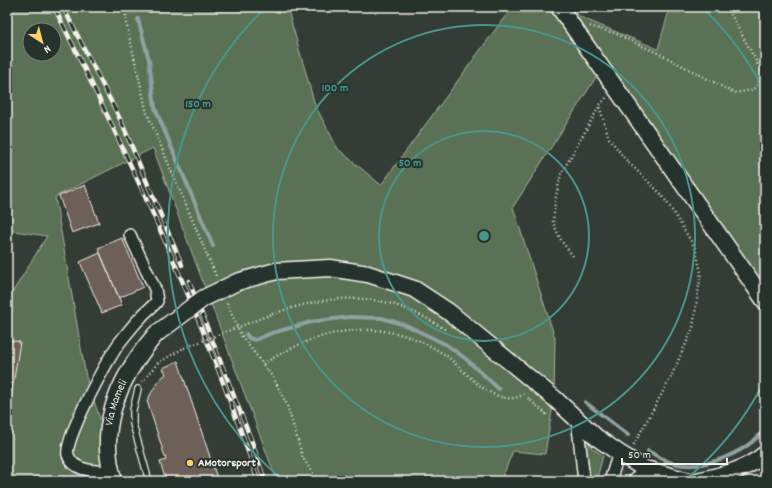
<svg xmlns="http://www.w3.org/2000/svg" width="772" height="488" font-family="Dekko,sans-serif">
	<rect width="100%" height="100%" fill="#343c36"/>
	<filter id="ink" filterUnits="userSpaceOnUse"><feTurbulence type="fractalNoise" baseFrequency=".025" numOctaves="2"/><feDisplacementMap in="SourceGraphic" scale="8" xChannelSelector="R" yChannelSelector="G"/><feConvolveMatrix kernelMatrix="1 2 1 2 8 2 1 2 1" color-interpolation-filters="sRGB"/></filter>
	<g filter="url(#ink)">
		<path fill="#5a7155" stroke="#a7b19e" fill-rule="evenodd" d="M7,7H287L315,105L338,149L381,185L512,7H572L580,17L658,49L670,7H765V301L602,68L513,207L555,338L554,398L545,454L513,451L501,481H277L153,148L55,197L86,377L121,481H7V301L47,236L7,230ZM30,30H54V54H30Z
			M585,442L603,456L596,481H590Z"/>
		<g fill="none" stroke-linecap="round" stroke-linejoin="round">
			<path stroke="#8fa1a2" stroke-width="4" d="M138,19L149,60L155,108L213,246
				M246,334L249,338L255,340L272,333L311,322L349,317L382,318L408,326L447,345L466,359L499,389
				M585,402L628,435
				M648,451C656,455 665,461 673,463C703,472 747,452 765,429"/>
		</g>
		<path fill="#6d6159" stroke="#f4f1e8" d="M85,185L99,223L72,233L59,196Z
			M122,238L143,287L119,298L98,248Z
			M100,253L122,305L102,313L80,262Z
			M7,340L20,342L10,403L7,402Z
			M178,361L218,481H166L160,462L166,460L147,401L158,381L166,374L163,368Z"/>
		<g fill="none" stroke-linecap="round" stroke-linejoin="round">
			<defs>
				<path id="lane" d="M138,389L133,410V424L149,481"/>
				<path id="street" d="M577,419L584,481
					M111,472C97,471 73,472 68,455C63,441 109,356 120,342C127,333 134,324 142,316C147,310 153,307 157,301L155,289L130,235
					M610,481L619,453
					M633,481L645,469"/>
				<g id="secondary">
					<path d="M559,7L765,301"/>
					<path d="M276,271L330,268L368,274L414,289L449,312L554,398L596,437L619,453L645,469L688,481"/>
					<path id="s1" d="M114,481C96,426 120,376 156,334"/>
					<path d="M696,481C721,476 746,470 765,454"/>
				</g>
			</defs>
			<use href="#lane" stroke="#f4f1e8" stroke-width="8"/>
			<use href="#street" stroke="#f4f1e8" stroke-width="14"/>
			<use href="#secondary" stroke="#f4f1e8" stroke-width="19"/>
			<path stroke="#f4f1e8" stroke-width="2.5" stroke-dasharray="1 3" stroke-linecap="butt" d="M126,7V22L147,113L216,276
				M727,7L765,78
				M590,26L614,33L662,55L734,93L753,90L763,76
				M606,98L599,106L609,138L625,159L661,194L674,213L695,248L701,272L693,328L670,379L633,446
				M573,256L562,242L553,223L555,201L561,174L599,107
				M227,303L241,335L274,379L287,405L303,458L318,481
				M272,314C339,292 385,290 446,330
				M263,364C305,338 349,322 399,334C416,338 434,347 448,357C466,372 497,411 524,394
				M142,382L158,363L184,348
				M528,398L546,414L548,411"/>
			<use href="#lane" stroke="#26332d" stroke-width="5.5"/>
			<use href="#street" stroke="#26332d" stroke-width="11"/>
			<use href="#secondary" stroke="#26332d" stroke-width="16"/>
			<defs>
				<path id="rail" d="M54,7C131,161 204,317 258,481
					M63,7L121,121L182,265
					M189,281L252,442L265,481"/>
			</defs>
			<use href="#rail" stroke="#f4f1e8" stroke-width="4.5"/>
			<use href="#rail" stroke="#26332d" stroke-width="3" stroke-dasharray="9" stroke-linecap="butt"/>
			<defs>
				<path id="secondary-bridge" d="M156,334L204,298L237,282L276,271"/>
			</defs>
			<use href="#secondary-bridge" stroke="#f4f1e8" stroke-width="19" stroke-linecap="butt"/>
			<path stroke="#f4f1e8" stroke-width="2.5" stroke-dasharray="1 3" stroke-linecap="butt" d="M184,348L272,314"/>
			<use href="#secondary-bridge" stroke="#26332d" stroke-width="16"/>
		</g>
	</g>
	<g fill="none" stroke="#48958c" stroke-width="2">
		<circle cx="484" cy="236" r="105"/>
		<circle cx="484" cy="236" r="211"/>
		<path d="M764 382A316 316 0 0 1 685 480M283 480A316 316 0 0 1 264 9M704 9A316 316 0 0 1 764 90"/>
	</g>
	<circle fill="#ffd166" stroke="#26332d" stroke-width="1.5" cx="190" cy="463" r="4"/>
	<g text-anchor="middle" dominant-baseline="central" stroke-width="4" stroke-linejoin="round" paint-order="stroke">
		<g font-size="12" fill="#f4f1e8" stroke="#26332d">
			<text stroke="none"><textPath href="#s1" startOffset="80">Via Mameli</textPath></text>
		</g>
		<g font-size="12" font-weight="bold" fill="#f4f1e8" stroke="#26332d" text-anchor="start">
			<text x="198" y="463">AMotorsport</text>
		</g>
	</g>
	<circle cx="484" cy="236" r="6" fill="#48958c" stroke="#26332d" stroke-width="2"/>
	<g font-size="12" text-anchor="middle" font-weight="bold" fill="#48958c" stroke="#26332d" stroke-width="4" stroke-linejoin="round" paint-order="stroke">
		<text x="335" y="91">100 m</text>
		<text x="198" y="107">150 m</text>
		<text x="410" y="166">50 m</text>
	</g>
	<rect width="772" height="488" fill="none" stroke="#26332d" stroke-width="24"/>
	<rect x="12" y="12" width="748" height="464" fill="none" stroke="#f4f1e8" stroke-width="1.5" filter="url(#ink)"/>
	<g transform="translate(42 42) rotate(144)"><circle r="19" fill="#26332d" stroke="#787f78"/>
	<path d="M0-3L7 15L0 10L-7 15Z" fill="#ffd166"/>
	<text y="-6" font-size="11" font-weight="bold" text-anchor="middle" fill="#f4f1e8">N</text>
	</g>
	<path d="M622 458v6h105v-6" fill="none" stroke="#f4f1e8" stroke-width="2"/>
	<text x="628" y="458" font-size="12" fill="#f4f1e8" stroke="#26332d" stroke-width="3" paint-order="stroke">50 m</text>
</svg>
